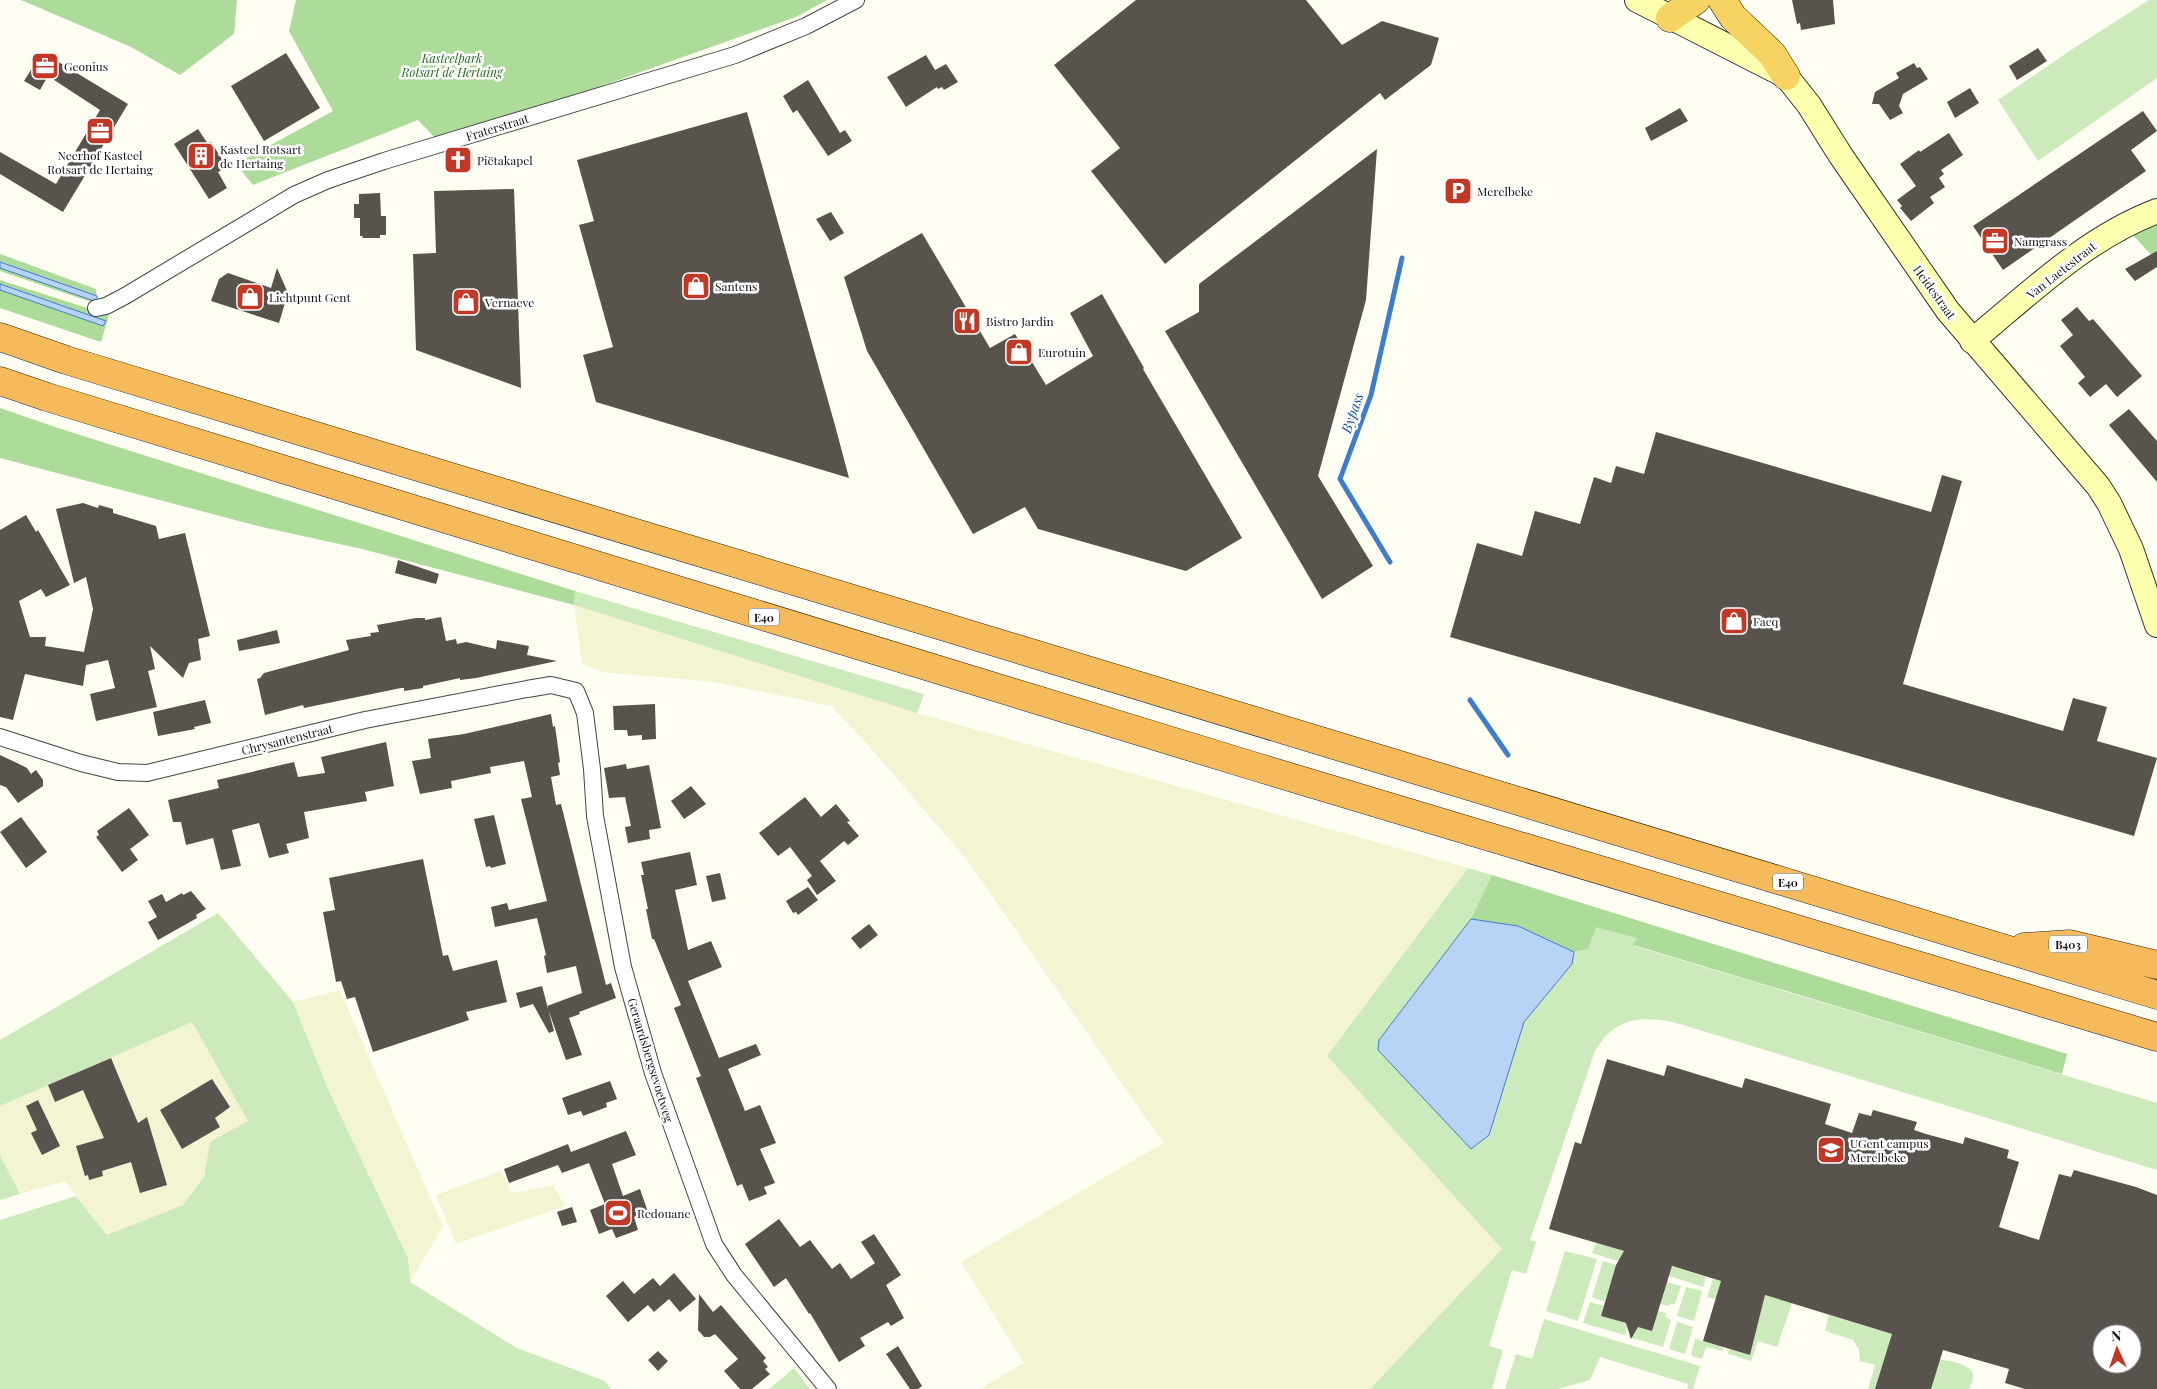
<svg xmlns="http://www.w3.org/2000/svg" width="2157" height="1389" font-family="'Playfair Display',serif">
	<rect width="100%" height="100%" fill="#fffef2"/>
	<path fill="#f3f5d2" d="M574,605L917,713L1468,868L1327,1056L1502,1249L1370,1389H979L1024,1363L961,1262L1163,1143L967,860L867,744L831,706L714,682L602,672L582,664Z
		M340,990L443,1227L410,1282L408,1258L329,1091L293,1002Z
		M192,1021L249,1122L210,1142L204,1177L183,1205L107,1235L65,1181L20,1194L0,1155V1106Z
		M501,1171L512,1193L553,1185L565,1206L456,1244L436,1195Z"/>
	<path fill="#cceabb" d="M2149,0H2157V78L2038,161L1998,100L2071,50Z
		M575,591L924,694L917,713L574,605Z
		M1468,868L1492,875L1471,919L1379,1040L1378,1050L1489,1135L1524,1022L1572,964L1574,952L1588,949L1596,926L1638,938L1634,946L2157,1103V1170L1680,1024C1644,1015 1615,1016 1595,1051L1530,1240L1536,1242L1526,1274L1512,1270L1489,1346L1503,1350L1492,1389H1370L1502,1249L1327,1056Z
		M218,913L293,1002L329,1091L408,1258L410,1282L517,1348L605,1381L611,1389H0V1220L76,1196L107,1235L183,1205L204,1177L210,1142L248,1121L192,1022L0,1106V1040Z
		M0,1155L20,1194L0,1200Z
		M1596,1243L1636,1255L1633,1266L1592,1253Z
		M1565,1251L1597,1259L1578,1321L1546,1311Z
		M1650,1260L1706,1277L1703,1287L1654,1271Z
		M1603,1261L1616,1265L1605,1302L1592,1297Z
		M1713,1279L1748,1290L1715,1299L1707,1297Z
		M1667,1282L1681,1286L1675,1304H1670L1669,1306L1660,1304Z
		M1686,1287L1702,1291L1694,1321L1677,1316Z
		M1755,1292L1792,1303L1777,1347L1758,1341L1751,1361L1728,1354L1729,1349L1750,1355L1761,1311Z
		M1590,1302L1604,1306L1601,1316L1628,1324L1625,1335L1583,1323Z
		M1658,1311L1666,1313L1665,1317L1671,1320L1663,1347L1629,1337L1630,1334L1634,1335L1637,1326Z
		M1829,1315L1941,1349L1938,1359C1948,1361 1975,1363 1973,1378C1973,1381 1970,1386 1969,1389H1868L1875,1365L1860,1361L1859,1350L1853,1340L1825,1331Z
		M1544,1319L1700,1366L1693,1389H1687L1688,1384L1600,1357L1590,1380L1558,1389H1505L1516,1354L1532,1359Z
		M1677,1322L1693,1327L1685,1354L1669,1349Z
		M1695,1339L1723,1347L1722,1351L1706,1347L1702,1359L1692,1356L1691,1354Z
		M794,1368L810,1389H769Z"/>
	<path fill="#addb9a" d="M21,0H237L234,34L180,75L131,47Z
		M296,0H827L796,17L607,84L580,96L435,138L418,120L253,185L236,164L333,111L289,31Z
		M2157,219V261L2130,232Z
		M0,254L96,289L97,302L85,300L0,271Z
		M0,280L109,315L101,342L0,308Z
		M0,408L61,429L575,591L574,605L362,549L262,527L0,458Z
		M1492,875L2067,1054L2062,1074L1633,945L1637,938L1596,927L1588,949L1574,952L1518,926L1471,919Z"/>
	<path fill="#b7d4f6" stroke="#3e7dce" d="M0,262L97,296V302L0,268Z
		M0,284L106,321L103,326L0,290Z
		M1471,919L1518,926L1574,952L1572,964L1524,1022L1489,1135L1471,1149L1378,1050L1379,1040Z"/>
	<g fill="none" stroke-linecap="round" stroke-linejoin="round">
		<path stroke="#3e7dce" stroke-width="5" d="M1390,562L1340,479L1371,395L1402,258
			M1470,700L1508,755"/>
	</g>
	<path fill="#58534c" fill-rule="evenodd" d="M1136,0H1306L1342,45L1382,21L1439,38L1431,65L1385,100L1380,93L1165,264L1091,171L1120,148L1054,65Z
		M1792,0H1833L1835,24L1801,30L1800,23L1797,24Z
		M2038,48L2047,61L2017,80L2009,66Z
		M42,52L128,104L63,212L0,174V152L56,184L100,110L48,76L40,90L24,81Z
		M286,53L320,108L264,141L231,86Z
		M926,55L935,70L946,64L958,82L944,90L942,87L938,89L937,87L906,107L887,77Z
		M1914,63L1917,68L1920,67L1928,79L1903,94L1899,106L1903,113L1890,120L1879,104H1872L1875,92L1899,78L1896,73Z
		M808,80L840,133L845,130L852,141L828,156L797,110L793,113L783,96Z
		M1970,88L1979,103L1955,118L1947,102Z
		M1680,108L1688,121L1651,141L1645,128Z
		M2143,111L2157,131L2131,150L2146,171L2003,270L1973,226Z
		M747,112L836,429L849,478L596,402L583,355L613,347L579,225L594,221L577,160Z
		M198,129L208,144L211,142L227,167L218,172L227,188L209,199L174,144Z
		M1949,133L1963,155L1941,170L1944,174L1939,178L1945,187L1930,197L1934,203L1911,221L1900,208L1902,206L1897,200L1916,186L1900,164L1919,150L1920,152Z
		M1377,149L1366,300L1318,476L1373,566L1322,599L1165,331L1199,312V284Z
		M514,189L521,388L416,350L413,254L436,253L434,191Z
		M380,193L381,216H386V235H380V238H362L363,236H360V218H354V204H359V194Z
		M831,212L844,233L830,241L816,219Z
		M922,233L990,348L1015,334L1046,385L1093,356L1070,313L1102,294L1144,368L1143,369L1242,538L1186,571L1038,529L1025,507L973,534L867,351L844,277Z
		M2157,251V267L2135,281L2125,269Z
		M277,268L288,293L279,323L211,301L219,279L228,273L271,288Z
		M2077,307L2089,321L2093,319L2142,376L2117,397L2106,384L2090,397L2078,383L2085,377L2060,346L2073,335L2061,320Z
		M2129,409L2157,441V482L2109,425Z
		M1656,432L1931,512L1942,475L1962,481L1903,684L2063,731L2073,698L2107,707L2097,741L2157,758L2134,836L1450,637L1477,543L1522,556L1535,511L1580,524L1594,477L1611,483L1616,466L1644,474Z
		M83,503L98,508L99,505L113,509V513L156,526L159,539L185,533L210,636L198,639L201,660L189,663L183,678L150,646L155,669L148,671L157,707L96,721L90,694L115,688L108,660L86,665L83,686L25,674L13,720L0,717V530L26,515L36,532L38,530L70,585L46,597L41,589L19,601L30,637H46L45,646L84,652L93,609L86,577L74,583L56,509Z
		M398,560L439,574L436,584L395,573Z
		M441,617L446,641L456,639L457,644L466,642L496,649L497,640L529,646L527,655L557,661L476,678L460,680V678L423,686V688L404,691V688H401L304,708L303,705L265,715L257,679L260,678L264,673L349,650L346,640L371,636L370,633L379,632L377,625L416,618H425V620Z
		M277,630L280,643L239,651L237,640Z
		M205,700L211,723L194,727L195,729L158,736L153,712Z
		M655,704L656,739L642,740V735L628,736L627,730H614L613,706Z
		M551,714L553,727L555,726L560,762L558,763L560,775L551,777L556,805L561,804L606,985L611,983L616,998L579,1012L580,1014L569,1018L582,1055L566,1060L547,1006L582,993L576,966L547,973L544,956L546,955L537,918L495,927L491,907L507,903L509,910L547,901L521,799L532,797L524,761L490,767L491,773L451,781L452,788L420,794L412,761L431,758L428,739L464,734Z
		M386,742L394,786L365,792L367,801L304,812L309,838L286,844L289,853L269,858L259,823L232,830L241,866L221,870L213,838L186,845L181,822H173L168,800L219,788L217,780L294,762L298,777L325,773L321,757Z
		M0,755L17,763L27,768L31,774L36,770L43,780V786L18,803L6,787L0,785Z
		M626,764L627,769L649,765L661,828L649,830L650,839L628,843L625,827L631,826L625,797L609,798L604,768Z
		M691,786L706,804L684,819L671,801Z
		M805,797L821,817L836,804L850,821L847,822L859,836L848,845L844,841L820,861L836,881L817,895L807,880L812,876L790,847L778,856L759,833Z
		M129,808L149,835L130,849L138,860L122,872L96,837L99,835L97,831Z
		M494,815L506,864L491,868L490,866L486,867L474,819Z
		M21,817L47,852L26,868L0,832Z
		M690,852L697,885L675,890L688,950L711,941L722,967L688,981L719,1058L756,1044L761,1055L728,1069L745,1111L760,1105L776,1143L760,1149L775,1183L764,1187L767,1194L749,1201L742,1184L737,1186L696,1078L701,1076L674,1008L681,1005L654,939H652L646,909H648L641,875H644L641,862Z
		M423,859L443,956L448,955L453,971L497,960L507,1002L466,1012L469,1020L373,1052L355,997L347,999L341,981L336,982L323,912L335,910L329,878Z
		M720,873L726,899L712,902L706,876Z
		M808,887L818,900L798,915L796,912L793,913L786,901Z
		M191,891L206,909L196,915L197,918L158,940L148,922L157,917L148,901L162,894L166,902L182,893L183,895Z
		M869,924L878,935L860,949L851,938Z
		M542,986L554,1031L549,1033L533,1004L520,1008L516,993Z
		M111,1058L138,1123L147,1117L167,1185L140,1193L131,1162L102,1171L103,1176L89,1180L88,1175L85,1176L76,1146L104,1138L83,1090L55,1102L48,1085Z
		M1607,1059L1664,1076L1667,1065L1742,1088L1745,1078L1831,1104L1825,1124L1852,1133L1859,1113L1871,1116L1873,1110L1917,1122L1914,1130L1926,1134L1963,1144L1965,1137L2009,1150L2007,1158L2019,1162L1999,1227L2039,1240L2059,1174L2071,1177L2074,1170L2136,1187L2157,1195V1389H2025L2005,1383L2009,1369L1943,1350L1931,1389H1875L1892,1334L1765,1295L1750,1355L1703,1341L1721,1281L1672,1266L1652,1331L1638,1327L1631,1339L1626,1323L1601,1316L1616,1265L1624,1251L1549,1229L1575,1142L1581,1144ZM2102,1334H2132V1364H2102Z
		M212,1079L230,1107L215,1118L220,1127L182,1149L160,1110Z
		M610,1081L617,1099L606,1103L607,1107L583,1116L581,1111L568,1115L562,1098Z
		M38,1100L60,1146L42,1155L31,1133L37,1130L26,1106Z
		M626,1131L636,1155L612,1164L623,1196L640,1189L648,1212L634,1217L638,1230L616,1238L612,1229L599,1234L590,1210L605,1204L589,1163L562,1173L558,1165L509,1183L504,1169L568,1144L571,1152Z
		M572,1207L577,1222L562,1226L557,1212Z
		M779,1219L800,1247L810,1240L832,1269L840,1263L851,1279L875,1263L861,1242L874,1234L901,1275L886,1285L904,1318L891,1326L888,1322L860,1338L865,1346L839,1362L810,1313L809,1314L786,1278L774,1287L745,1244Z
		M674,1273L696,1299L680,1312L669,1299L654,1312L648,1305L628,1322L606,1296L623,1281L634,1294L653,1278L660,1286Z
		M699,1294L713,1312L721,1305L766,1358L763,1361L768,1367L765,1369L770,1374L752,1389H740L724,1371L738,1359L715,1334L710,1337H704L698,1330Z
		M898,1346L922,1386L918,1389H910L886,1354Z
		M658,1351L668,1361L658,1371L648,1360Z"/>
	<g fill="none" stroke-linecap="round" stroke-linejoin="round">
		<defs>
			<path id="minor" d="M96,308L106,306L125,296L294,195L328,180L384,161L735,55L806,26L856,0
				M0,737L81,763L118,772L147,773L365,720L527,689L551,685L576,691L585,713L592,769L595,816L623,967L653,1073L714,1244L734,1275L828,1389"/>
			<path id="secondary" d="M1637,0L1786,76L1809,105L1841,156L1948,311L2098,486L2109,503L2131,549L2157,625
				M1972,341C2030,293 2086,238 2157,211"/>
			<path id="trunk" d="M1722,0L1733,17L1772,54L1786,76
				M1670,18L1696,0"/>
			<path id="motorway" d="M0,337L66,360L2157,995
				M0,381L47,397L1253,766L2157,1037
				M2024,947L2070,944L2157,965"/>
		</defs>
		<use href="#minor" stroke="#434343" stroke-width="18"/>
		<use href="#secondary" stroke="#323232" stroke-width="26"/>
		<use href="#trunk" stroke="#212121" stroke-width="29"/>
		<use href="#motorway" stroke="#212121" stroke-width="29"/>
		<use href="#minor" stroke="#fff" stroke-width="16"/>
		<use href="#secondary" stroke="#fbffae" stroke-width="24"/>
		<use href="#trunk" stroke="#f6d362" stroke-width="28"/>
		<use href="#motorway" stroke="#f4ba5b" stroke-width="28"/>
	</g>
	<defs>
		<symbol id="office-square" viewBox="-11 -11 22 22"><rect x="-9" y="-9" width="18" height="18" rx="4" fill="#c13826" stroke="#fff"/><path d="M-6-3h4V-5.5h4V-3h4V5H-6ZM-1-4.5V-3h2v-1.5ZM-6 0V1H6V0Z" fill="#fff"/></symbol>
		<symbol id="building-square" viewBox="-11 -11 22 22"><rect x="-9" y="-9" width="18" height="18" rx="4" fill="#c13826" stroke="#fff"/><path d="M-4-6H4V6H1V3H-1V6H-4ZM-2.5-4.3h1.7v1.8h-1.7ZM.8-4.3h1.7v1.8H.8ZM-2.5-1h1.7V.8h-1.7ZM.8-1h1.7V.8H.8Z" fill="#fff"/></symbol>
		<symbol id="church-square" viewBox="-11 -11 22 22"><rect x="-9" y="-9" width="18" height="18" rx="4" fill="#c13826" stroke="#fff"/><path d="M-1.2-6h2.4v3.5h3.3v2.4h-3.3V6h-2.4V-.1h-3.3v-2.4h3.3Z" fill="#fff"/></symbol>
		<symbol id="parking-square" viewBox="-11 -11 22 22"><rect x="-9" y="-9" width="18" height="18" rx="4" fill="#c13826" stroke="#fff"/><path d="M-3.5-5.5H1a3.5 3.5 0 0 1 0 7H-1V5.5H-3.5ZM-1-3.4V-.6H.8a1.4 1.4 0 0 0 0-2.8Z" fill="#fff"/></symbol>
		<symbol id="shop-square" viewBox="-11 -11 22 22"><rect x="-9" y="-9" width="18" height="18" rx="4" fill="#c13826" stroke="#fff"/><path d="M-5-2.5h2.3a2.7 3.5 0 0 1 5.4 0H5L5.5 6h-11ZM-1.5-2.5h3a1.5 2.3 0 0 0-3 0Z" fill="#fff"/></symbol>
		<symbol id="restaurant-square" viewBox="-11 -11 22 22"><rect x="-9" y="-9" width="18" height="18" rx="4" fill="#c13826" stroke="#fff"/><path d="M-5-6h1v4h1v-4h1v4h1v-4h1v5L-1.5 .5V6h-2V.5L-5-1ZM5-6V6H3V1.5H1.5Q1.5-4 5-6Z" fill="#fff"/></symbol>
		<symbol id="university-square" viewBox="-11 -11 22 22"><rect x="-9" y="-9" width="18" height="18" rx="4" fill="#c13826" stroke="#fff"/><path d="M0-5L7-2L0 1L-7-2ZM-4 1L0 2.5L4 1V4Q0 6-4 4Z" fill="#fff"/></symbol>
		<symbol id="stadium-square" viewBox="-11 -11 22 22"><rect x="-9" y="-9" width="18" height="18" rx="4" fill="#c13826" stroke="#fff"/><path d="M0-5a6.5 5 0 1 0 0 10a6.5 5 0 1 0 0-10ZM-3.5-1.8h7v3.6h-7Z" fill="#fff"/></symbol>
	</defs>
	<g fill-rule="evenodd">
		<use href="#office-square" x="29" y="50" width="32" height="32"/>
		<use href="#office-square" x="84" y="115" width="32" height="32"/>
		<use href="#building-square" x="185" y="140" width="32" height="32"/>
		<use href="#church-square" x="442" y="144" width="32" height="32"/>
		<use href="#parking-square" x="1442" y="175" width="32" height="32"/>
		<use href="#office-square" x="1979" y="225" width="32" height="32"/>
		<use href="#shop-square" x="680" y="270" width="32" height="32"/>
		<use href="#shop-square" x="234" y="281" width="32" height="32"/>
		<use href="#shop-square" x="450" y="286" width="32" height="32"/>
		<use href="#restaurant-square" x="951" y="305" width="32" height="32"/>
		<use href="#shop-square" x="1003" y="336" width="32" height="32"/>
		<use href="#shop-square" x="1718" y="605" width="32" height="32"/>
		<use href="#university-square" x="1815" y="1134" width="32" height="32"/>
		<use href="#stadium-square" x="602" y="1197" width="32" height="32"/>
	</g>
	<g text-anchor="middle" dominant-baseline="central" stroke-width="5" stroke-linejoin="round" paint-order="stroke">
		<g fill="#fff" stroke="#585858" stroke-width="1">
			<rect x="749" y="608.5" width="30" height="17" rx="4"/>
			<rect x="1773" y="873.5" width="30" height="17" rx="4"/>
			<rect x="2049" y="935.5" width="38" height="17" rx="4"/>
		</g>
		<g font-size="11" font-weight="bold" fill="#101010">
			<text x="764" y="617">E40</text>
			<text x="1788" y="882">E40</text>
			<text x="2068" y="944">B403</text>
		</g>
		<g font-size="12" font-style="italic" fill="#22681f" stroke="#fff">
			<text x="452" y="58">Kasteelpark<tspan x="452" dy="14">Rotsart de Hertaing</tspan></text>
		</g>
		<g font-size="12" fill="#101010" stroke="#fff" text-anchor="start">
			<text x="64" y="66">Geonius</text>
			<text x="220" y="149">Kasteel Rotsart<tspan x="220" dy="14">de Hertaing</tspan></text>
			<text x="100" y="155" text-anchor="middle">Neerhof Kasteel<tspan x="100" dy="14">Rotsart de Hertaing</tspan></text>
			<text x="477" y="160">Piëtakapel</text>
			<text x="1477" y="191">Merelbeke</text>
			<text x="2014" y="241">Namgrass</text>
			<text x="715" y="286">Santens</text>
			<text x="269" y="297">Lichtpunt Gent</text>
			<text x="485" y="302">Vernaeve</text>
			<text x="986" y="321">Bistro Jardin</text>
			<text x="1038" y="352">Eurotuin</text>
			<text x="1753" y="621">Facq</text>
			<text x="1850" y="1143">UGent campus<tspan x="1850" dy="14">Merelbeke</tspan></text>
			<text x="637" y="1213">Redouane</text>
		</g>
		<g font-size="12" fill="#101010" stroke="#fff">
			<text transform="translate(497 127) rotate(-17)">Fraterstraat</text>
			<text transform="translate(2061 270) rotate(-38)">Van Laetestraat</text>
			<text transform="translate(1935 292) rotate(54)">Heidestraat</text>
			<text transform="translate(287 739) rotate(-14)">Chrysantenstraat</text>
			<text transform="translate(651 1060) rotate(73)">Geraardsbergsevoetweg</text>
		</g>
		<g font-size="14" font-style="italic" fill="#1750a3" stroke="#fff">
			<text transform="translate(1352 413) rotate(-71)">Bypass</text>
		</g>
	</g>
	<g transform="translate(2117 1349) rotate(357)"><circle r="24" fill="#ffffff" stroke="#9f9f9f"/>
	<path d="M0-4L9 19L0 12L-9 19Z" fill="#c13826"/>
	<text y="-8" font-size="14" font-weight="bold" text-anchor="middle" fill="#101010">N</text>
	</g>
</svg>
